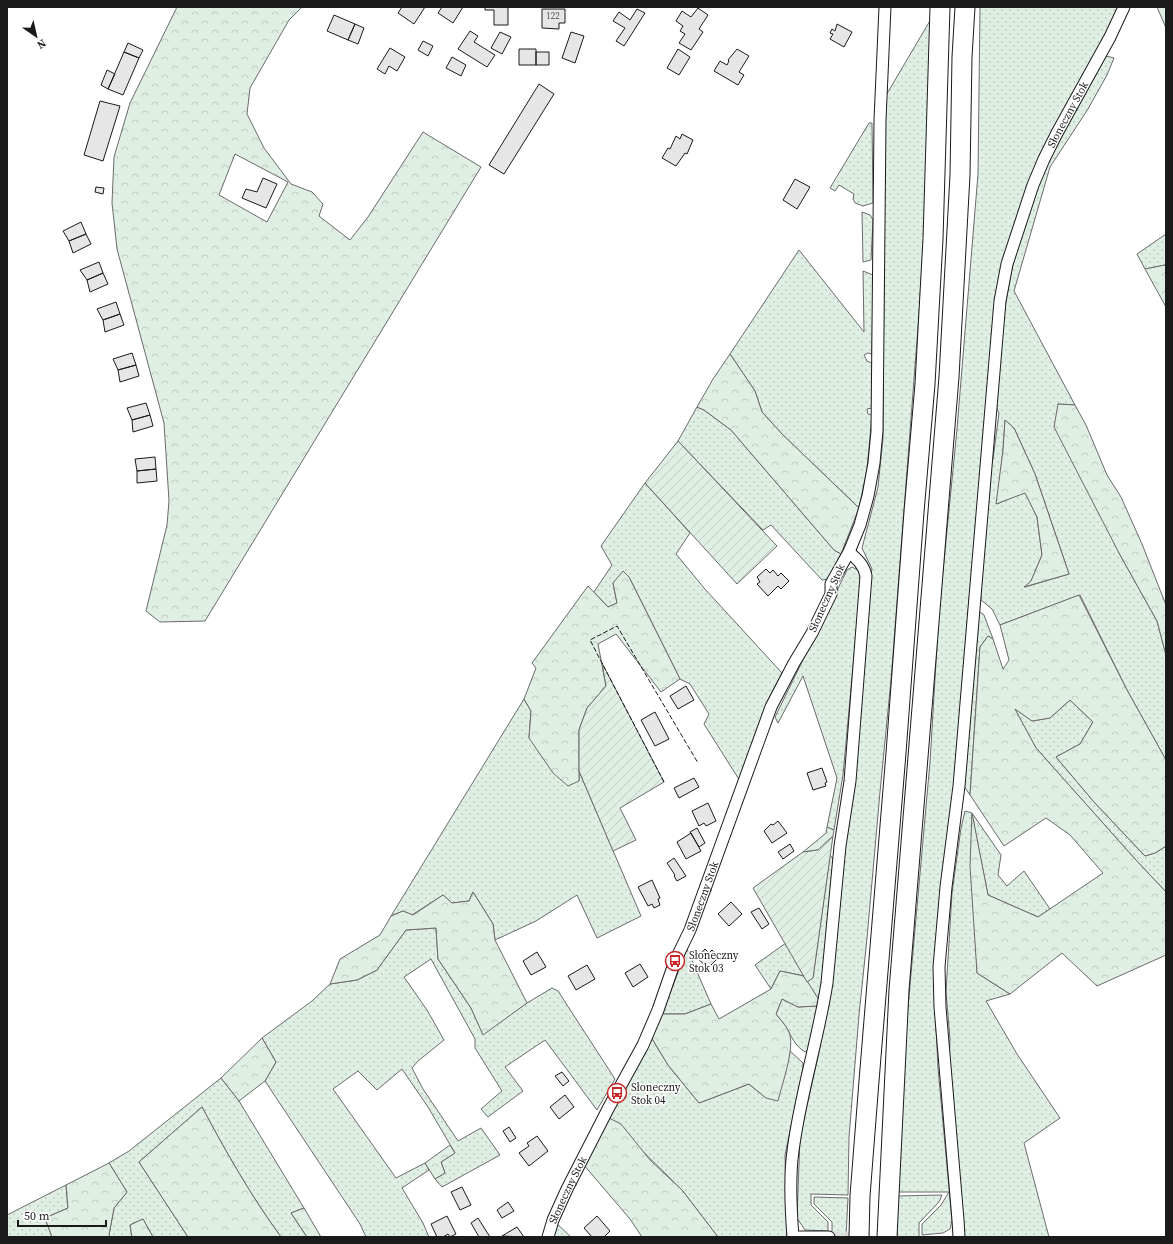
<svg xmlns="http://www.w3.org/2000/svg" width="1173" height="1244" font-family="'Source Serif 4',serif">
	<defs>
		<pattern id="grass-dots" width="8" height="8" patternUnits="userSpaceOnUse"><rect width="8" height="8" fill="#e0efe3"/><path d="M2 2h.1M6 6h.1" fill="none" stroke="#c0ccc2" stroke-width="1.8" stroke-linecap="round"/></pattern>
		<pattern id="forest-crowns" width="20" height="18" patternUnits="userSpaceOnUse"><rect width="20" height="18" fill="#e0efe3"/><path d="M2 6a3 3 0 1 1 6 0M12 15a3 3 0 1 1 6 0" fill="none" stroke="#c0ccc2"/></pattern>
		<pattern id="garden-furrows" width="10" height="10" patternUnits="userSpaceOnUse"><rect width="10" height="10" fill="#e0efe3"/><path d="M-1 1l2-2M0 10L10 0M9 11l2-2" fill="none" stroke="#c0ccc2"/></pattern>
	</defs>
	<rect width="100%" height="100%" fill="#fff"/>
	<path fill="url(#grass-dots)" stroke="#6a6a6a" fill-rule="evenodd" d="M980,7H1119L1006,250L968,612L963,687L935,1005L938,1068L952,1221L950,1229L943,1233L922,1235V1224L941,1205L949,1192H898L905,1041L930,762L939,612L957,429L978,174Z
		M931,19L924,233L919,314L891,680L880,792L867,938L859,1015L849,1137L848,1195L811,1194V1205L828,1222V1231L805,1230L797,1218L800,1137L819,1052L830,990L869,582L872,569L862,548L878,487L883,438L885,97Z
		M1106,56L1114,58L1107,75L1088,109L1050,167L1014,291L1075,405L1058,404L1119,553L1157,621L1166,655V760L1127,690L1080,595L1000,625L992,609L981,600L980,584L991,464L993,459L999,413L996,407L1002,324L1012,268L1027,215L1045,167ZM1005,420L1014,428L1035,474L1069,574L1025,587L1031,581L1042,555L1037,517L1025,492L997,504L1003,450Z
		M869,123H872L873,203L863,206L855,203L853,199L854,194L839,185L835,191L830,188Z
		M862,212L870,215L873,220L871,260L863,262Z
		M1166,234V267L1165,265L1145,269L1137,254Z
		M799,250L864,332L863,271L873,275L872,354L868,353L864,355L867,361L872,363V408L867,409L868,414L872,415L867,469L859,508L782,434L762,412L755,391L730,354Z
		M697,407L704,410L731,430L834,550L841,554L829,579L822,580L771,525L763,530L678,441Z
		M645,483L690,533L676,554L704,588L782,673L768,700L740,781L704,724L709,714L690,684L680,679L629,577L613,583L617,603L608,607L594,592L612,565L601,546Z
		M852,567L858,570L861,580L843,775L834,830L827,827L837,778L803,676L778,723L775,717L847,570Z
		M980,612L984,615L993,639L988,636L980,647L970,795L964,786L975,627Z
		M524,699L531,711L529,738L579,781V771L641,916L597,938L577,895L536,921L495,940L493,924L473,892L469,901L452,903L443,895L412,915L403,911L391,916Z
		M1070,700L1093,722L1080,744L1056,757L1094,802L1145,856L1155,853L1166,846V892L1135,859L1036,748L1014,708L1032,721L1050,718Z
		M965,811L972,813L1001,855L998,875L1007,886L1024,871L1050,909L1038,917L988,895L972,815L977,973L1010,994L986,1001L1017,1054L1060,1118L1024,1143L1049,1237H964L949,1063L950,1039L946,992L952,893L961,828Z
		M830,855L836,863L822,986L819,1000L807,982L813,977Z
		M436,928L438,959L471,1008L483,1034L527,1003L552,988L558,991L615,1079L597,1110L545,1040L505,1067L523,1091L488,1117L481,1109L502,1091L475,1048V1039L431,959L404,977L427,1010L444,1040L418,1061L412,1068L423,1089L458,1141L481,1128L500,1155L442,1187L435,1179L445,1173L441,1162L455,1153L428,1107L402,1069L377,1090L358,1071L333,1089L396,1178L425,1163L429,1170L402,1188L423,1223L429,1237H366L360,1224L265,1081L276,1062L262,1038L312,1001L330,984L357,980L377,970L406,930Z
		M786,943L804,976L780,971L771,989L755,965Z
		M687,949L711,1004L685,1014H662Z
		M782,999L798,1007L817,1006V1014L808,1050L805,1052C794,1045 792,1037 786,1027C783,1022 779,1018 776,1014Z
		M651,1037L668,1065L699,1103L749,1084L766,1098L789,1058V1050L803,1063V1069L785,1155L787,1237H718L682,1190L609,1118Z
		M221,1078L239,1101L304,1208L291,1213L307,1237H281C251,1196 226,1152 202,1107L139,1162L188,1237H153L143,1219L130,1225L132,1237H110L109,1235L114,1208L127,1192L109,1163L129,1151Z
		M66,1185L68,1208L45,1218L52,1237H7V1215Z
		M942,1195L939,1202L919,1223V1237H897V1196Z
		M814,1197L848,1198L846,1237H832V1222L814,1204Z
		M555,1222L571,1237H551Z"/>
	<path fill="url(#forest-crowns)" stroke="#6a6a6a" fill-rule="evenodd" d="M177,7H302L289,20L250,88L247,114L264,148L291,184L312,192L323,204L319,216L350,240L368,217L423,132L481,167L205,621L160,622L146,611L167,525L169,501L164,423L117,249L112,203L114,157L130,103ZM235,154L288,182L267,222L219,195Z
		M1157,7H1166V28Z
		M1165,265L1166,267V307L1145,269Z
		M730,354L755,391L762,412L782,434L859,508L841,554L834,550L731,430L704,410L697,407L713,379Z
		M1058,404L1075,405L1086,425L1107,475L1121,497L1142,544L1166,605V655L1157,621L1119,553L1054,427Z
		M1005,420L1014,428L1035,474L1069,574L1024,587L1031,581L1042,555L1037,517L1025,493L996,504L1003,450Z
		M623,571L629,577L680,679L661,692L616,634L598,644L606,686L587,708L579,730V781L568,786L553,773L529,738L531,711L524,699L536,668L532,663L588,586L608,607L617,603L613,583Z
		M1079,595L1127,690L1166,760V846L1155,853L1145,856L1094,802L1056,757L1080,744L1093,722L1070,700L1050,718L1032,721L1015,709L1036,748L1135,859L1166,892V955L1097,986L1062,953L1010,994L977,973L970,866L972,813L988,895L1038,917L1103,873L1070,835L1046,818L1004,846L970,795L980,647L988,636L993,639L1003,669L1009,660L1000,625Z
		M827,827L834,830L833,836L818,850L803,852L826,833Z
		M473,892L493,924L495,940L527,1003L483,1035L471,1008L438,959L436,928L406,930L377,970L357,980L330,984L340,959L380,935L391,916L403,911L413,915L443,895L452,903L469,901Z
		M780,971L804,976L819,1000L817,1006L798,1007L782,999L776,1014C781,1021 788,1027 790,1035C794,1051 782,1084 778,1101L766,1098L749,1084L699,1103L668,1065L651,1037L662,1014H685L711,1004L719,1019L771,989Z
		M262,1038L276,1062L265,1081L239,1101L221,1078Z
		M202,1107C226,1152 251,1196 281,1237H188L139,1162Z
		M609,1118L621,1124L650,1160L682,1190L718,1237H642L630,1219L583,1164Z
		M450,1145L455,1153L441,1162L445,1173L435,1179L425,1163Z
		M109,1163L127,1192L114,1208L109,1235L110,1237H52L45,1218L68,1208L66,1185Z
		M304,1208L321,1237H307L291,1213Z
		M143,1219L153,1237H132L130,1225Z"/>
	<path fill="url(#garden-furrows)" stroke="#6a6a6a" d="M678,441L777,546L737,584L645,483Z
		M602,663L664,782L620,808L636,840L613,851L579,771V730L587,708L606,686Z
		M833,836L813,978L807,982L753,888L803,852L818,850Z"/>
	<path fill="#e6e6e6" stroke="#1a1a1a" d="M402,7H425L414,24L398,13Z
		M442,7H463L453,23L438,13Z
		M485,7H508V25H494V10H485Z
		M698,8L708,15L699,29L703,32L691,50L679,43L685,34L680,31L683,26L676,21L682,11L691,17Z
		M542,9H565V23H559V29L542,28Z
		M637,9L645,13L624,46L616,41L625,28L613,21L619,12L630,20Z
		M334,15L355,24L348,40L327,31Z
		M355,24L364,28L358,44L348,40Z
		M837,24L852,32L844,47L830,39L833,34L830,33L832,29L835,31Z
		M470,31L478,36L474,42L495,55L487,67L458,49Z
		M500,32L511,37L502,54L491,48Z
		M571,32L584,36L575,63L562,58Z
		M423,41L433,46L428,56L418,50Z
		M128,43L143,50L139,58L124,52Z
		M390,48L405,57L397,71L389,66L385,74L377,69Z
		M519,49H536V65H519Z
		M678,49L690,57L679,75L667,68Z
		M737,49L749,56L739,72L744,75L738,85L714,71L720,61L727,65L729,61L728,60Z
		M124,52L139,58L123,95L108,89Z
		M536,52H549V65H536Z
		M452,57L466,65L461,76L446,68Z
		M107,70L115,74L108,89L101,85Z
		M539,84L554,94L504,174L489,165Z
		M100,101L120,106L103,161L84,155Z
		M682,134L693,140L687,154L685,153L676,166L662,158L668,148L670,149L676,136L680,139Z
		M263,178L277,184L266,208L242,198L246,189L257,192Z
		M795,179L810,187L797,209L783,200Z
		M96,187L104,188L103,194L95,192Z
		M81,222L86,234L69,241L63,231Z
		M86,234L91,244L73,253L69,241Z
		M99,262L103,273L87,280L80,270Z
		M103,273L108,284L90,292L87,280Z
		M116,302L120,314L103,320L97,309Z
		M120,314L124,325L105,332L103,320Z
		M132,353L136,365L118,370L113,359Z
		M136,365L139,376L120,382L118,370Z
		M146,403L150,415L132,420L127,408Z
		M150,415L153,426L133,432L132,420Z
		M155,457L156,469L137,471L135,459Z
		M156,469L157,481L137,483V471Z
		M766,569L770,573L773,570L778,576L781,573L789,581L781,589L778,586L768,596L757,584L760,582L757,577Z
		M686,686L694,700L678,709L670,696Z
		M655,712L669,739L655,746L641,720Z
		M822,768L827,782L825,783L826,786L813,790L807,773Z
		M694,778L699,787L679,798L674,788Z
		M708,803L716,821L706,826L704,823L699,826L692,811Z
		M778,821L787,833L772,843L764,831L771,824L773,825Z
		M697,828L705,843L699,847L690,832Z
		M691,833L701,851L686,859L677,842Z
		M790,844L794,851L783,859L778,852Z
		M674,858L686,876L677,881L674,876L675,875L667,863Z
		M652,880L660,898L658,899L660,905L654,908L652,904L648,906L638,887Z
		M731,902L742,914L729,926L718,914Z
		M759,908L769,924L762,929L751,912Z
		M705,949L709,953L712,950L719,957L708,968L697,958Z
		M537,952L546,967L531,975L523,961Z
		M640,964L648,977L633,987L625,973Z
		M587,965L595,979L576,990L568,976Z
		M562,1072L569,1081L563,1086L555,1076Z
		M565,1095L574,1107L559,1119L550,1107Z
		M509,1127L516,1138L510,1142L503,1131Z
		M537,1136L548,1151L529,1166L519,1153L529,1146L527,1143Z
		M462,1187L471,1205L460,1210L451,1192Z
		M508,1202L514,1211L502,1218L497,1210Z
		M447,1216L456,1234L450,1237L448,1234L443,1237H437L431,1224Z
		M597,1216L610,1231L604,1237H592L584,1228Z
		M478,1218L490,1237H479L471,1223Z
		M517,1227L524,1237L502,1236Z"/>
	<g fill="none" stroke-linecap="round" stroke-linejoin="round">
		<path stroke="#ddd" stroke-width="11" stroke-dasharray="11 5.5" stroke-linecap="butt" d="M829,1237H870"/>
		<defs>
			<g id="minor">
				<path id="s1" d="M548,1237L553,1220L567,1189L609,1107L643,1045L658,1010L675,961L690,930L771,707L794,663L812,633L831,594V584L849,552L860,525L868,496L874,463L877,431L880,120L885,7"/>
				<path d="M829,1237H793C791,1211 789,1178 793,1151C800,1095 818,1040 827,983L840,846L850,781L866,576C864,565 857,559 849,552"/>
				<path id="s2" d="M959,1237L958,1220L940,1007L939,967L946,887L959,786L1000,301L1007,264L1033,185L1044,159L1057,133L1110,37L1124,7"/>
			</g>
			<path id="motorway" d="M859,1237L860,1196L869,1081L896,753L914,512L925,384L933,239L940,7
				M887,1237L899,990L949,377L960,175L962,57L965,7"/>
		</defs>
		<use href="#minor" stroke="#1a1a1a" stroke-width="13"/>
		<use href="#motorway" stroke="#1a1a1a" stroke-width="21"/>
		<use href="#minor" stroke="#fff" stroke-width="11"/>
		<use href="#motorway" stroke="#fff" stroke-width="19"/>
		<path stroke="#1a1a1a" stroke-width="1" stroke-dasharray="5 2" stroke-linecap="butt" d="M664,782L590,640L617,626L698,763"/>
	</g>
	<defs>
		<symbol id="bus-ring" viewBox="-11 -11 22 22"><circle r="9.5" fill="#fff" stroke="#c62828" stroke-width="1.5"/><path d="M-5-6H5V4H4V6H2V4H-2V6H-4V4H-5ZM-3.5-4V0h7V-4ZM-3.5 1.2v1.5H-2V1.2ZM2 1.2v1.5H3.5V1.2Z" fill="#c62828"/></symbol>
	</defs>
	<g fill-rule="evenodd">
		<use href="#bus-ring" x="664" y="950" width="22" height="22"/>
		<use href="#bus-ring" x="606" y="1082" width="22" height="22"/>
	</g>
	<g text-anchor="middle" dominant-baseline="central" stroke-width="3" stroke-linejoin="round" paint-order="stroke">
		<g font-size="9" fill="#4d4d4d">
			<text x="553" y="16">122</text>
		</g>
		<g font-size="11" fill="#1a1a1a" stroke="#fff">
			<text stroke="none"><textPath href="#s2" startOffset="1139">Słoneczny Stok</textPath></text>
			<text transform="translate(827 598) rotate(-66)">Słoneczny Stok</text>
			<text stroke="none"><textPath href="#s1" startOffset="375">Słoneczny Stok</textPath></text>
			<text stroke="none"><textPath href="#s1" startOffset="51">Słoneczny Stok</textPath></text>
		</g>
		<g font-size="11" fill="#1a1a1a" stroke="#fff" text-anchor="start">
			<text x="689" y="955">Słoneczny<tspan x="689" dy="13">Stok 03</tspan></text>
			<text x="631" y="1087">Słoneczny<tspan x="631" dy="13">Stok 04</tspan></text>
		</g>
	</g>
	<rect width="1173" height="1244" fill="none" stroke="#1a1a1a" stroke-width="16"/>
	<g transform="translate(36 36) rotate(146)" stroke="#ffffff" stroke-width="3" paint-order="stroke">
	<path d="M0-3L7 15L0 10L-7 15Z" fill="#1a1a1a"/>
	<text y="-6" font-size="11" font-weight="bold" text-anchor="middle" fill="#1a1a1a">N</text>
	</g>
	<path d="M18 1220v6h88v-6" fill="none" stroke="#1a1a1a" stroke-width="2"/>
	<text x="24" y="1220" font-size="12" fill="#1a1a1a" stroke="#ffffff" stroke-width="3" paint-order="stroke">50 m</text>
</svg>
